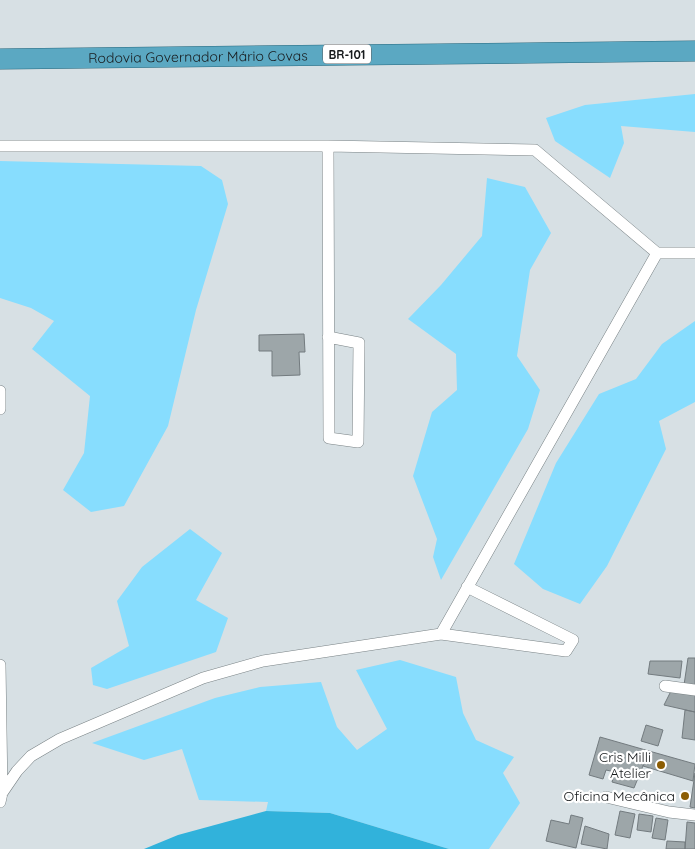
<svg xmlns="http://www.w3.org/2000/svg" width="695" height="849" font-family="Quicksand,sans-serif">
	<rect width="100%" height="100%" fill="#d7e0e4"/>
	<path fill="#87ddfe" d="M695,94V132L621,126L624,143L610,178L555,141L546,118L585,105Z
		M0,161L201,166L222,180L228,204L196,310L168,426L124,506L91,512L63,490L84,453L90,396L32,349L54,321L31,308L0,298Z
		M487,178L525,187L551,233L530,270L517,356L540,390L528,429L441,580L433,557L437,539L413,476L432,412L457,390L456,354L408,319L441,285L482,236Z
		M695,321V402L659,421L666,449L607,566L580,604L543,589L514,564L556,463L599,394L636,379L662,344Z
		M190,529L222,553L196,600L228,618L216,652L107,689L93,685L91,668L129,646L117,601L142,567Z
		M400,660L456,677L463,713L476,740L514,757L503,773L520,803L489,849H449L330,813L266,811L268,802L199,800L182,749L144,760L92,743L215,698L260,687L321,682L337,727L357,750L387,729L356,670Z"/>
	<path fill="#31b2db" d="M266,811L330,813L449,849H144L178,835Z"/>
	<path fill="#9da6a9" stroke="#737b7f" d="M304,334L305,352H299L300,375L272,376V351H259V335Z
		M688,658H695V686L684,685Z
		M650,661H682L680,678L648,674Z
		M671,691L695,695V712L664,705Z
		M685,710L695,712V740L682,738Z
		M646,725L663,730L658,746L641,741Z
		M600,737L649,751L634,788L612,782L615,772L606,770L603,779L589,775Z
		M649,751L695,764L693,781L643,766Z
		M695,773V808L690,807Z
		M620,811L635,814L630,838L615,835Z
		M639,814L653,816L651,832L637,830Z
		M571,815L583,818L576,848L546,841L551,820L569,824Z
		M656,818L668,820L665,840L652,838Z
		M687,822L695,823V849H685Z
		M585,826L609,834L607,849L581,844Z
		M667,841L685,842V849H666Z"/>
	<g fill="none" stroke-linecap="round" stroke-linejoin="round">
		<defs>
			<path id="minor" d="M0,146H328L535,150L657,253H695
				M328,146L329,438L358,442L359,343L328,337
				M0,391V409
				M441,634L566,651L573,640L467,587
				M0,665L2,793
				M665,686L695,690
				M606,797L669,812L695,815
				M0,802L2,793L17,771L31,756L60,739L203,678L263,661L441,634L657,253"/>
			<g id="trunk">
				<path id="s1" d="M0,59L695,51"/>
			</g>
		</defs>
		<use href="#minor" stroke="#798285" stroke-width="12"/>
		<use href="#trunk" stroke="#29697e" stroke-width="21"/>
		<use href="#minor" stroke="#fff" stroke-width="11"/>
		<use href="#trunk" stroke="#5ba8c2" stroke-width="20"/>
	</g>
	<g fill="#8c5d04" stroke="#fff" stroke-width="2">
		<circle cx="661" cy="765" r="5"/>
		<circle cx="685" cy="796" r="5"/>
	</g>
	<g text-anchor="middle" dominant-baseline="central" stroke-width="4.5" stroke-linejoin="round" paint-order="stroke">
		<rect fill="#fff" stroke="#5d5f60" stroke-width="1" x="323" y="44.5" width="48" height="19" rx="4"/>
		<g font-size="12" font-weight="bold" fill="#171a1c">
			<text x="347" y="54">BR-101</text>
		</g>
		<g font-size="14" fill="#171a1c" stroke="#fff">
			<text stroke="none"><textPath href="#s1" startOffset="198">Rodovia Governador Mário Covas</textPath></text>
		</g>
		<g font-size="14" fill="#171a1c" stroke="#fff" text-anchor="end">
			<text x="651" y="757">Cris Milli<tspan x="651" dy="16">Atelier</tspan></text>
			<text x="675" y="796">Oficina Mecânica</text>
		</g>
	</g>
</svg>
